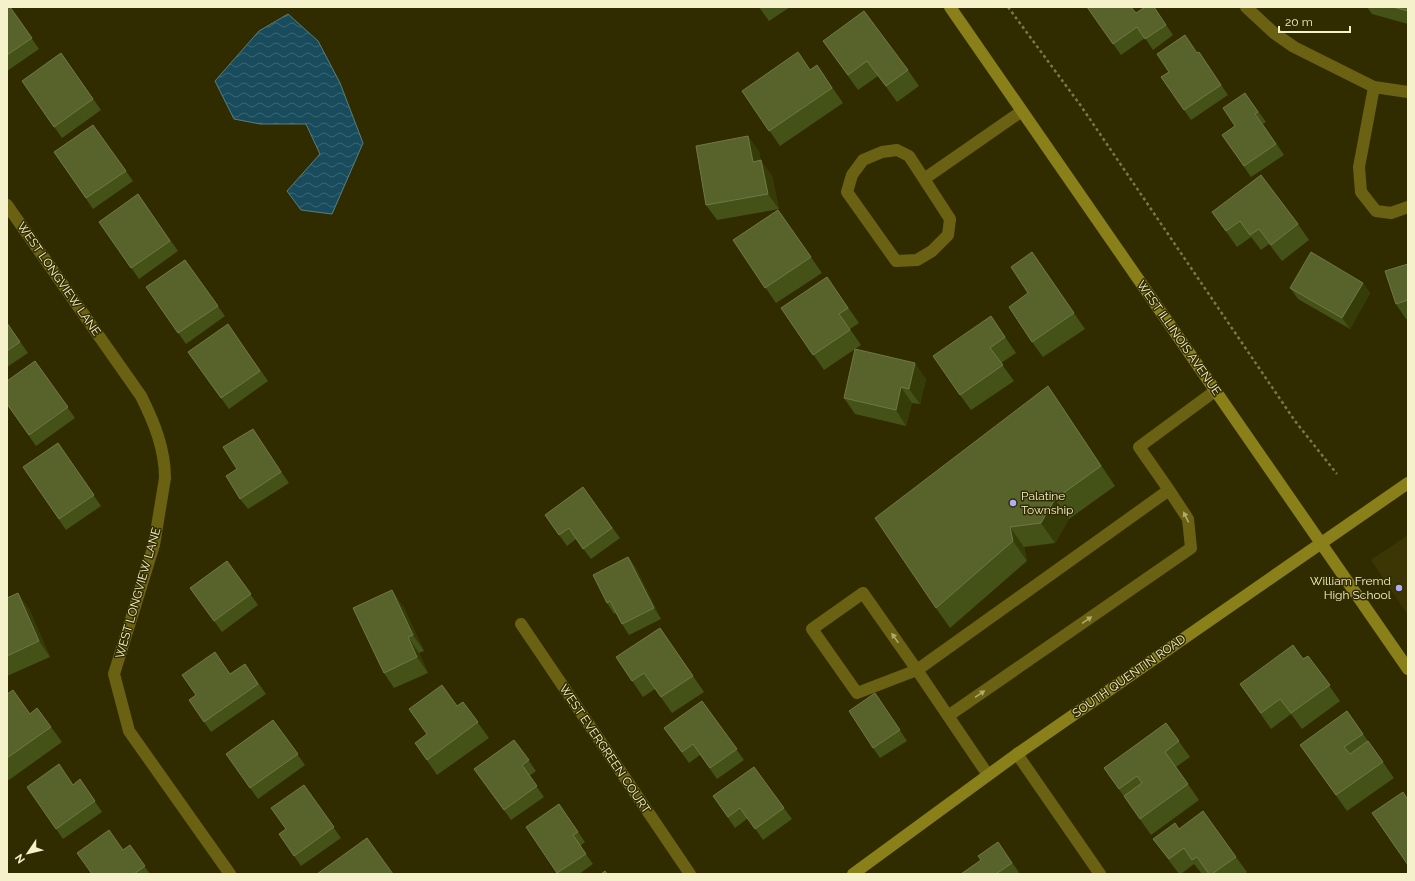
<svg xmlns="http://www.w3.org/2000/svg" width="1415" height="881" font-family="Raleway,sans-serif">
	<defs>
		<pattern id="water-waves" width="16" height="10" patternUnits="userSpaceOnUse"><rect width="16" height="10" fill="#184c5d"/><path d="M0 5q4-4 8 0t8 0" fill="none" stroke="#3a6673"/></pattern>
	</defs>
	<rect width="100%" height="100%" fill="#312c00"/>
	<path fill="#3c3604" d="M1408,535V615L1371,560Z"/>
	<path fill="url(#water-waves)" stroke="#5a7e7e" d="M288,14L318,41L340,83L363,143L332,214L301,210L287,191L320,154L306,124H260L234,119L215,81L259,31Z"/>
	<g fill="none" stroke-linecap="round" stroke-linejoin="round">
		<path stroke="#7b764c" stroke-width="2.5" stroke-dasharray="3 3" stroke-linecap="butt" d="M1008,7L1081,106L1295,421L1337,474"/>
		<path stroke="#6a6212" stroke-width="12" d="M948,716L1191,548L1188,519L1169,490
			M988,775L917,670L863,593L812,629L857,693L917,670L1169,490L1139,447L1215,391"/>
		<path stroke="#6a6212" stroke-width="12" d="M1246,7L1274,33L1294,47L1374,87L1408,92
			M1374,87L1359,167L1361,192L1376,211L1391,213L1408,207
			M924,179L909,156L897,150L882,152L863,160L852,175L847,192L896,261L917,260L932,251L948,235L950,219L924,179L1022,111
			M7,205L141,396C154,422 165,449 165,478L154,545L114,674L129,731L230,874
			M521,624L690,874
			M1017,754L1100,874"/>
		<path stroke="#8a801a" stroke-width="12" d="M950,7L1408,669
			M853,874L1017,754L1408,483"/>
	</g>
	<path fill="#445218" d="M7,7H10L39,49L7,71Z
		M759,7H790L769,21Z
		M1087,7L1136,13L1154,7L1173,35L1153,50L1145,38L1121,55Z
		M1367,7H1408V24L1372,14Z
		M823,41L908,70L919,86L897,102L878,76L858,90Z
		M1199,52L1228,95L1191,120L1161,77Z
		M61,53L101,110L62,138L22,81Z
		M817,65L843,103L780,146L742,91L810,70Z
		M1245,93L1266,122L1263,124L1284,155L1251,177L1222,135L1235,126Z
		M93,125L133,181L93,209L54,152Z
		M759,151L760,161L772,176L779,209L717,220L706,205Z
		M138,194L178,251L139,279L99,222Z
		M778,210L822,273L776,303L733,240Z
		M1212,212L1298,224L1309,240L1282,261L1269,244L1261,250L1251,237L1237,247Z
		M1032,252L1085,329L1043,357L1032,342L1028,293Z
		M185,260L225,316L186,344L146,287Z
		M1408,264V319H1406L1396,304Z
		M827,277L859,323L850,329L861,345L824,370L781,308Z
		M1363,283L1370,293L1350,329L1298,299L1290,288Z
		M991,316L1016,353L1001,363L1014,381L971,410L960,395Z
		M7,323L28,353L7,367Z
		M228,324L268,381L229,409L188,352Z
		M35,361L75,418L36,446L7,404Z
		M926,379L920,404L912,403L906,426L855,414L844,398Z
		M1062,406L1115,486L1069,519L1055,543L1024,547L1027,561L950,628L936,608Z
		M253,429L289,483L248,509L240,499L237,469Z
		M58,443L101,506L66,530L23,467Z
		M583,487L620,538L591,559L576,539L567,546L545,515Z
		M628,557L636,568L661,619L629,635L622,624L616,613L614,614L607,603Z
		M227,561L258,605L222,632L190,588Z
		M7,598L29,609L50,657L7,676Z
		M403,606L424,651L419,653L428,673L394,688L384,673Z
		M660,628L704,692L672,713L655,689L643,697L616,657Z
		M1308,656L1340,701L1302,729L1291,714L1271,729L1240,684L1303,659Z
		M245,664L266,694L211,732L189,700Z
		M875,693L907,741L880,758L873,748Z
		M7,694L30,714L37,708L62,742L9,780L7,778Z
		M702,701L744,760L717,779L700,755L689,763L664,728Z
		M463,702L489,738L437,775L415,743L427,734L409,709L457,706Z
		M1347,711L1394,778L1347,811L1300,745Z
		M273,720L305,765L258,799L226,754Z
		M1166,723L1190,757L1176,767L1199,800L1151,835L1104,768Z
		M514,740L536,771L529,776L544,797L511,820L474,769Z
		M754,767L792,819L763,840L748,818L735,828L713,796Z
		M80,779L102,812L63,839L27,787L73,785Z
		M304,785L341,838L301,866L279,834L286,829Z
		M559,804L585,842L580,846L593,864L579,874H558L526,827Z
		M1179,829L1236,857L1247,872L1245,874H1209L1208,873L1206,874H1202L1194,864L1181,874H1179L1153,839Z
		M998,842L1020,874H961L981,860Z
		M130,845L150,874H92L123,850Z"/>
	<path fill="#353c07" d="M748,136L759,151L764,177L753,162Z
		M761,160L772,176L779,209L768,194Z
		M1363,283L1370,293L1350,329L1342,318Z
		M915,363L926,379L920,404L909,389Z
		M1048,386L1062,406L1115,486L1101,466Z
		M901,387L912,403L906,426L896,410Z
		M253,429L260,439L289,483L281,472Z
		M1055,499L1069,519L1055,543L1041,523Z
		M1010,527L1024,547L1027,561L1013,541Z
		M628,557L636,568L661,619L654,608Z
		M392,590L403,606L424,651L413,635Z
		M18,593L29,609L50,657L39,641Z
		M408,637L419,653L428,673L417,657Z"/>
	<path fill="#57632b" stroke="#707944" d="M7,7H10L32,38L7,55Z
		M1087,7H1131L1136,13L1145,7H1154L1166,25L1145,39L1137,27L1113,44Z
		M1393,7H1408V11Z
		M864,11L908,70L886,86L867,61L848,75L823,41Z
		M1185,35L1197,53L1199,52L1221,85L1184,110L1161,77L1169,72L1157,54Z
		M798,52L810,70L817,65L832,88L769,131L742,91Z
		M61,53L93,99L54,127L22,81Z
		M1245,93L1258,112L1255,114L1276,144L1244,166L1222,135L1235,126L1223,108Z
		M93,125L126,171L86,198L54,152Z
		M748,136L753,162L761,160L768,194L706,205L696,146Z
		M1261,175L1298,224L1271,245L1259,229L1250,235L1240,221L1226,231L1212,212Z
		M138,194L170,241L131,268L99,222Z
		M778,210L811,257L765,288L733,240Z
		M1032,252L1074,313L1032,342L1009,307L1028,293L1011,267Z
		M1311,252L1363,283L1342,318L1290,288Z
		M185,260L218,306L178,333L146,287Z
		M1408,264V300L1396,304L1385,271Z
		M827,277L848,308L839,314L850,330L813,355L781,308Z
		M991,316L1005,337L990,348L1003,365L960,395L933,356Z
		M7,323L20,342L7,351Z
		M228,324L260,371L221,398L188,352Z
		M855,349L915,363L909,389L901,387L896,410L844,398Z
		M35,361L68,407L29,435L7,404V381Z
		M1048,386L1101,466L1055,499L1041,523L1010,527L1013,541L936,608L875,518Z
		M253,429L281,472L240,499L226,476L237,469L223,447Z
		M58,443L94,495L59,519L23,467Z
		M583,487L612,528L583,549L569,528L559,535L545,515Z
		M628,557L654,608L622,624L610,601L607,603L593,575Z
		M227,561L251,594L214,621L190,588Z
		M392,590L413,635L408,637L417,657L384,673L353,608Z
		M18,593L39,641L7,656V598Z
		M660,628L693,676L661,697L644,673L632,681L616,657Z
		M1293,645L1303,659L1308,656L1330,685L1291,713L1280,699L1261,713L1240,684Z
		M215,652L230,674L245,664L258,684L204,722L189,700L196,695L182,675Z
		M442,685L457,706L463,702L478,722L427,760L415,743L427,734L409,709Z
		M13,690L30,714L37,708L51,727L7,758V694Z
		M875,693L900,730L873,748L849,711Z
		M702,701L737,749L710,768L693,744L682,752L664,728Z
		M1347,711L1363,734L1344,747L1350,754L1368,741L1383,762L1336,795L1300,745Z
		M273,720L298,754L250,788L226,754Z
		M1166,723L1179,741L1165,752L1188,784L1140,819L1124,796L1142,783L1137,776L1119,789L1104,768Z
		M514,740L529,760L522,765L537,786L504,810L474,769Z
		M59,764L73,785L80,779L95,801L56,829L27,787Z
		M754,767L784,808L755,829L740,808L728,817L713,796Z
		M304,785L334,827L294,856L279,834L286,829L271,808Z
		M1403,792L1408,800V865L1372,813Z
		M559,804L578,832L573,835L586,854L557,873L526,827Z
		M1203,811L1236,857L1212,874H1209L1197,857L1192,860L1184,848L1169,859L1153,839L1175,823L1179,829Z
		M109,830L123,850L130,845L145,866L134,874H92L77,853Z
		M367,838L393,874H317Z
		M998,842L1012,863L996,874H961L981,860L978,856Z
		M605,871L607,874H601Z"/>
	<defs><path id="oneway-solid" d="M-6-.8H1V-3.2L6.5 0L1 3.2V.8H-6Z"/></defs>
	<g fill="#b0aa6e">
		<use href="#oneway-solid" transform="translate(1186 517) rotate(-116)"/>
		<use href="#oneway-solid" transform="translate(1087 620) rotate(-35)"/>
		<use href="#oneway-solid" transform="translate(895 638) rotate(-125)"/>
		<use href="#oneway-solid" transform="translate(980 694) rotate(-35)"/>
	</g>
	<g fill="#aeaefb" stroke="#312c00" stroke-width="1.5">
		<circle cx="1013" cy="503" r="4"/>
		<circle cx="1399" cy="588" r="4"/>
	</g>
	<g text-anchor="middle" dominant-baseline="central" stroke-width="3" stroke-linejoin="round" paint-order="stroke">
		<g font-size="12" fill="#f5f1ca" stroke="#312c00">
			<text transform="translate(59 279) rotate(55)">WEST LONGVIEW LANE</text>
			<text transform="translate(1179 338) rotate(55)">WEST ILLINOIS AVENUE</text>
			<text transform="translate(138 593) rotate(-74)">WEST LONGVIEW LANE</text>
			<text transform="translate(1129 676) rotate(-35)">SOUTH QUENTIN ROAD</text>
			<text transform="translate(605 749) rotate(56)">WEST EVERGREEN COURT</text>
		</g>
		<g font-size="12" fill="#f5f1ca" stroke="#312c00" text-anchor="start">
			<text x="1021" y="496">Palatine<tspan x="1021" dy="14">Township</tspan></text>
			<text x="1391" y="581" text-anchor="end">William Fremd<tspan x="1391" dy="14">High School</tspan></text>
		</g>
	</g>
	<rect width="1415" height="881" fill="none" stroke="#f5f1ca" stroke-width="16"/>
	<g transform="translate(28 853) rotate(235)" stroke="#312c00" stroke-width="3" paint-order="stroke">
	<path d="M0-3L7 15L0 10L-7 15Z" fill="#f5f1ca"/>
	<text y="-6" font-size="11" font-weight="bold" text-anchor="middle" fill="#f5f1ca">N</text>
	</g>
	<path d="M1279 26v6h71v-6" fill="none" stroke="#f5f1ca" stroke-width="2"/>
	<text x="1285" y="26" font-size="12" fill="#f5f1ca" stroke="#312c00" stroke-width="3" paint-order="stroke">20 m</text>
</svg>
